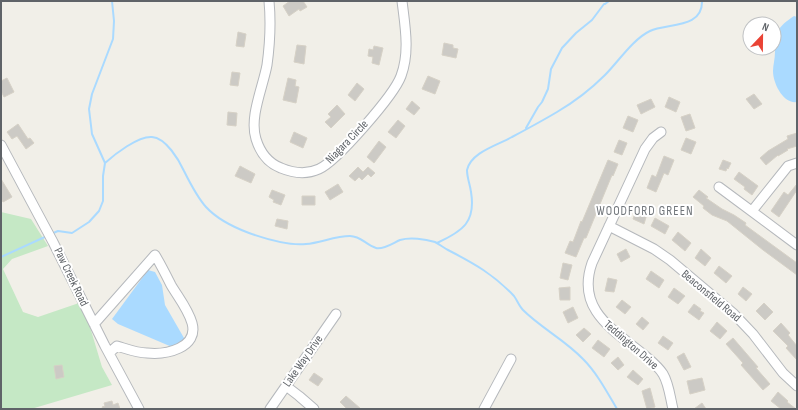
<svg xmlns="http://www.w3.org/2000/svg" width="798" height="410" font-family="'Sofia Sans Condensed',sans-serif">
	<rect width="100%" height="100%" fill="#f1efe8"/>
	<path fill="#c5e8c5" d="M1,212L31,219L48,246L12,259L3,269L23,312L38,317L79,303L90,327L102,367L112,385L31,409H1Z"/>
	<path fill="#aadaff" d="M794,16L797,17V102C783,104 773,83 773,71C773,65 775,59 775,52C775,46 775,40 777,34C780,25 787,21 794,16Z
		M148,270L155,272L162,285L165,305L184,338V341L172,347L118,324L112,319Z"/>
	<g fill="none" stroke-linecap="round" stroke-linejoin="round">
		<path stroke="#aadaff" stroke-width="2" d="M796,1L797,2
			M526,128L538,107L542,102L548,89L551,69L562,48L576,33L592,20L604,4H605L609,1
			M105,163C115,154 138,136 152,137C166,138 179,160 184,171C190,183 197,197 206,207C217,219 233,227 249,233C266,239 288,246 306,244C320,243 335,236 350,236C361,236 366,245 376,248C383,250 393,243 400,240C410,237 425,239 435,242C439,244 444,248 448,250C475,264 493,274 514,296C517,300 519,306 523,310C541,328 565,340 583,359C597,373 607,392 617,409
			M51,234L58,231L72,233L89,222L99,211L103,201V176L105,163L92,134L89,109L92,94L113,39L114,21L112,1
			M437,243C463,231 476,222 471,192C470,184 467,178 467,170C471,152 498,145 512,137C527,129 542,121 557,112C574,102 590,90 605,75C618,62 633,39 650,31C667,23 703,29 702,1
			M1,257L47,236"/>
	</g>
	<path fill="#cccac5" stroke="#d6d1c6" d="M290,1H303L307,7L300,11L299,9L289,16L283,6Z
		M238,32L246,34L244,47L236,46Z
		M444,43L453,45V48L458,49L456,58L442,55Z
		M297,45L306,46L304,64L294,62Z
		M374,46L383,48L379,65L372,63L373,57L368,56L369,49L373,50Z
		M232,72L240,73L238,86L230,85Z
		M428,76L440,81L435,94L422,89Z
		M7,78L14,92L4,97L1,91V81Z
		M288,78L296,80L295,86L299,87L296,103L283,100Z
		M357,83L364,89L355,101L348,95Z
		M754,94L762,104L754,109L746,99Z
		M669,97L680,102L676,112L665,107Z
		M651,99L655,107L641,114L637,105Z
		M412,101L420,108L414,115L406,109Z
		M337,105L345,114L331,128L325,122L331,117L328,114Z
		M228,112L237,113L236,126L227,125Z
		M690,114L695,128L686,131L681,117Z
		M628,116L638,120L633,132L623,128Z
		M398,120L405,126L396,138L388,132Z
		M18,124L28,139L30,138L34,143L26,149L17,136L12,139L7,132Z
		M294,132L307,138L303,148L290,142Z
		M797,133V146L787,149L788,150L778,156V155L766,165L760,158L768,151L788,139L787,136Z
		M686,138L696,142L691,154L681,150Z
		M619,140L627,143L622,155L614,152Z
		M379,141L386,147L374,163L367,157Z
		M664,156L674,160L668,175L664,173L656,192L647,188L652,175L656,177Z
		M608,160L618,164L613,176L612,175L586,238H584L576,257L565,253L570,241L573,242L581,221L582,222Z
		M723,160L731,163L728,169L727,168L726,171L719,169Z
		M240,166L255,174L251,183L235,176Z
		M358,167L363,172L368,167L375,173L371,177L368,174L362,180L359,177L355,181L349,176Z
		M739,172L758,186L752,195L744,189L745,187L734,179Z
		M1,179L12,197L3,202L1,198Z
		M338,184L343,192L330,200L325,192Z
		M797,184V190L779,217L771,211L784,192L788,195Z
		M272,190L285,195L281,205L273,202L274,200L269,197Z
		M699,190L708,197L706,198L722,209L734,215L746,223L745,225L797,263V275L763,250L727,221L712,215L703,208L704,206L693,197Z
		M302,196H315V205H302Z
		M636,210L647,214L644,224L633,219Z
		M655,218L669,226L665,234L651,226Z
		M277,219L288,221L287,229L275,226Z
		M678,232L691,243L685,251L672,240Z
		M626,249L630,257L621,262L617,254Z
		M701,249L711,258L705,266L695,258Z
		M563,263L572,265L568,280L560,278Z
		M719,266L732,276L726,283L714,273Z
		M651,271L664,280L659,288L646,279Z
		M608,278L617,280L614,292L605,291Z
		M570,287V300H560L559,288Z
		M743,287L752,294L746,301L738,294Z
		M674,288L685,296L678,304L668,297Z
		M622,300L631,307L625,314L616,307Z
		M764,303L773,312L765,320L756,311Z
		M694,304L701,309L700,311L704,313L699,320L688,312Z
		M573,307L578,318L568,323L563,312Z
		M642,317L649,323L643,330L636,324Z
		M717,322L727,331L720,339L710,331Z
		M781,323L790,333L788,335L797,346V360L786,348L788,346L773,331Z
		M584,328L591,334L583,342L576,335Z
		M663,336L673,343L668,350L658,343Z
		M733,338L758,367L756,368L770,384L763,390L741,365L743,363L726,344Z
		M598,340L610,349L604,357L592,348Z
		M684,353L691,367L684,370L677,357Z
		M618,357L624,365L618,370L611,363Z
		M62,365L64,377L56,379L54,366Z
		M633,370L643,379L638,385L627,377Z
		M314,373L323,379L318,386L309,380Z
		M702,378L705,390L690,394L687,381Z
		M650,388L655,407L647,409L642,391Z
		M778,392L788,401L787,402L796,409H781L771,401Z
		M346,396L361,409H347L340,402Z
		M112,401L113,405L118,403L120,409H103L102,407L105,406L104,403Z
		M702,403L706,409H694Z"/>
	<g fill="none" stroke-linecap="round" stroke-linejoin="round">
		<defs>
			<path id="minor" d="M269,1C271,22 270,43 267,65C263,87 249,117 256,139C260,152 268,163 281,168C293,173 306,175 319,169C337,161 394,95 401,76C410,52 405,26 402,1
				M661,132L653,138L645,149L592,263C576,309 612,329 643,354C650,360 658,366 663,374C669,384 670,397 673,409
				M1,145L53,242L105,346L139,409
				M719,187L797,245
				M752,211L788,166L797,163
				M609,226L654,249L670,260L734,314L753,334L783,373L797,386
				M94,324L155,255C161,265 166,275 171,285C178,297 188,309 192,323C199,348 166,355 147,353C137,353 127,349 117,346L109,353
				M286,386L299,396L314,409
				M270,409L336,314
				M484,409L511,359"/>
		</defs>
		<use href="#minor" stroke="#b5b8bc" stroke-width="11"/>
		<use href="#minor" stroke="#fff" stroke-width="9"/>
	</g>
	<g text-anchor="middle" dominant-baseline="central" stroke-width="4" stroke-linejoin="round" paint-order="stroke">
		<g font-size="12" fill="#5f6368" stroke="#fff">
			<text transform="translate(347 142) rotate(-46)">Niagara Circle</text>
			<text transform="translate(71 277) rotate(64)">Paw Creek Road</text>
			<text transform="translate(711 296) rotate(40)">Beaconsfield Road</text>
			<text transform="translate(631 345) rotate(41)">Teddington Drive</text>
			<text transform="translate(303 361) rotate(-55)">Lake Way Drive</text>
		</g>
		<g font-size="13" letter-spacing="1" fill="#70757a" stroke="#fff">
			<text x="645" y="211">WOODFORD GREEN</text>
		</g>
	</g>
	<rect width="798" height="410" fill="none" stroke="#5f6368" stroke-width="4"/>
	<g transform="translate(762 36) rotate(22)"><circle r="19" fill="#ffffff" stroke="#bfc1c3"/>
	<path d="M0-3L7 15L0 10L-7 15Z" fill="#ea4335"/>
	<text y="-6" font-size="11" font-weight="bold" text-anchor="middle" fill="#5f6368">N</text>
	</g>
</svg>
